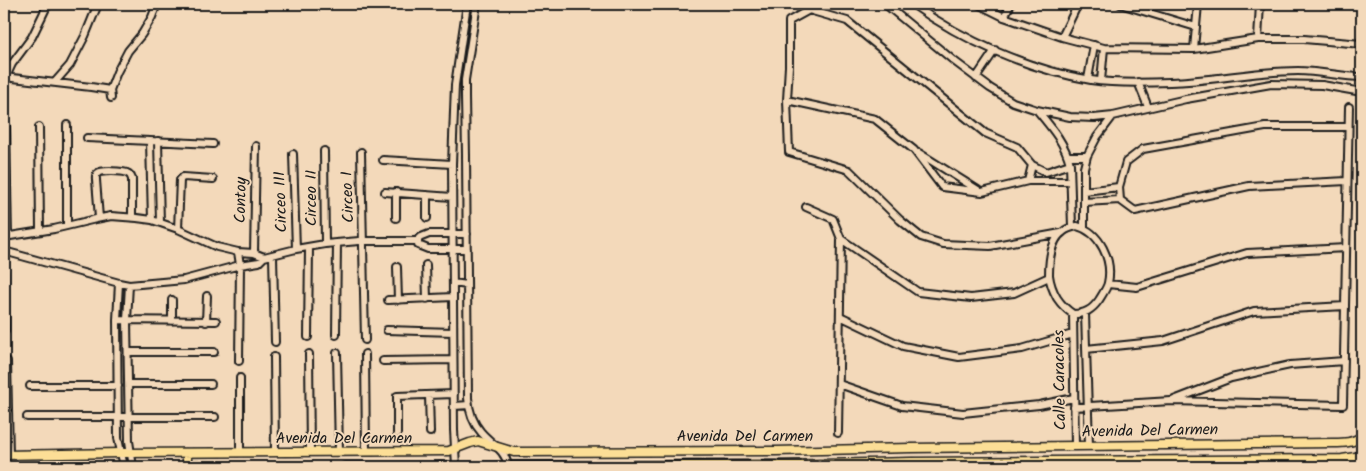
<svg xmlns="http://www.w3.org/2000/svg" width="1366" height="471" font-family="Kalam,sans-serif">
	<rect width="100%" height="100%" fill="#f3d9ba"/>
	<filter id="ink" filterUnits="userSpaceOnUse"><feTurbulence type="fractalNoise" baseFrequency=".02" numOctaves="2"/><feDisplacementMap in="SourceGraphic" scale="10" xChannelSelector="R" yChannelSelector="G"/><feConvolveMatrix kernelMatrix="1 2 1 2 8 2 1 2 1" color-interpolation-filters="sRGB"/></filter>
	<g filter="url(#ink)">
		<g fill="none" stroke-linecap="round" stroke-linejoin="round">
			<defs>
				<path id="minor" d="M477,4L465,80V97L466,155L468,398C469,411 472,422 481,432C491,444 505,449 508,466
					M885,4L954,61L990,88L1013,102L1037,110L1070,117L1094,118L1113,116L1186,99L1271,84L1322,85L1362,92
					M912,4C964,41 1027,69 1091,80C1117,84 1145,83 1170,82C1213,81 1255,71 1298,71C1320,71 1341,77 1362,77
					M978,4L1004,17L1062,37L1104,48L1194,49L1258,39H1304L1362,44
					M1120,4L1196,27
					M1361,4L1362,21
					M1004,17L1011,4
					M1062,37L1078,4
					M1258,39L1260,4
					M1194,49L1198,4
					M4,77L91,87L110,90
					M6,77L12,64L32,37L48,4
					M976,78L995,50
					M1088,79L1094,45
					M1101,81L1104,48
					M55,82L70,65L85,36L98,4
					M1138,82L1148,107
					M111,98L110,90L117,72L128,51L142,34L152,17L157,4
					M787,100L875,119L914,150L942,187L982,192L1028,181L1032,165L1017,147L985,133L847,21L809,10L789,21V66L787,100L789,152L849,170L900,220L921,237L943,244L990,246L1061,233
					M1037,110C1051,127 1065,143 1070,164L1072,227
					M67,125V226
					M6,127L8,237
					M39,127L40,231
					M87,138L213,144
					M150,141L152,220
					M158,141L160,223
					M324,151L325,244
					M361,152L365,340
					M919,153L978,190
					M293,154L296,249
					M1068,156H1087
					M383,160L452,164
					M1032,165L1046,172L1070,164
					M1028,181H1070
					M1347,181L1249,186L1135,211L1120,200L1119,187L1126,162L1143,149L1265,127H1348
					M1084,191L1119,187
					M385,192L452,197
					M1084,202L1120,200
					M806,207L833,219L841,239L918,292L971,298L1014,293L1049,277
					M99,218L96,180C96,177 95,175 98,173C101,170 123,171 127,173C130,174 131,176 132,179V217
					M396,218V192
					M427,218V195
					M1077,226C1100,232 1113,260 1108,283C1107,288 1102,295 1099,300C1092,310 1085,314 1073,314C1067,310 1061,304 1057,298C1053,291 1050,283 1049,275C1049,262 1051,240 1063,232C1067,228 1072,227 1077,226Z
					M1084,228V168L1087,156L1097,137L1113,116
					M178,229L180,180L183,177L213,179
					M4,237L54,229L96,219L111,216L137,218L152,220L178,229L217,247L238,252L254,253L264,257L296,249L325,244L359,241H418L419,238L429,234H467
					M418,241V245L428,249H467
					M4,251L119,283L129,285L184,280L240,265L259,262L264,257
					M238,252L240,265L239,361
					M254,253L256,146
					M273,256L275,342
					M426,265L427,299
					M397,267L398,300
					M4,272L5,331L4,333
					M119,283L117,320L118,438L124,467
					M453,283L467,285
					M1108,284L1137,287L1247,253L1346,248
					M129,285L127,320L129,441L133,467
					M388,300L453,297
					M1085,313L1089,446
					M1073,314L1075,446
					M840,316L903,346L959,357L1022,349L1073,334
					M117,320L216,321
					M172,321V300
					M206,322L207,296
					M387,330L453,332
					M336,335L337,243
					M308,337L309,248
					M1086,349L1163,341L1254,311L1345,306
					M128,352H214
					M337,353L339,452
					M309,354L310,452
					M365,354L366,452
					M274,357L275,452
					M7,361L9,455
					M383,361L453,360
					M240,378V452
					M129,384H211
					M839,384L902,406L963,413L1039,405L1074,398
					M30,386H118
					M429,395L430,432
					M1174,400L1231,378L1290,365L1344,361
					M454,406L469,405
					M1074,407L1171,401L1343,405L1349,107
					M27,417H215
					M838,433L841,239
					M397,434V396L454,394
					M456,466L454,430L452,164L455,85L467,4"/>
				<path id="major" d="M4,455L121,453L449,451L470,443L478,441L514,452L776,451L911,448L1333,443C1343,443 1354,443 1362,436
					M187,467V453
					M344,467L781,465L911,462L1342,459L1362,456"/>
			</defs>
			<use href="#minor" stroke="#1c1c1c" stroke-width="10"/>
			<use href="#major" stroke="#1c1c1c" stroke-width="11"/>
			<use href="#minor" stroke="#f3d9ba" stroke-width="6"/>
			<use href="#major" stroke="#fcde96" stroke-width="8"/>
		</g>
	</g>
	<g text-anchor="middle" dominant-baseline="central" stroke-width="4" stroke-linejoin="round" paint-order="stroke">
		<g font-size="16" fill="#1c1c1c" stroke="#f3d9ba">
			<text transform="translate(348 197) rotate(-92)">Circeo I</text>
			<text transform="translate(311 198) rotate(-90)">Circeo II</text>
			<text transform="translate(241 200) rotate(-89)">Contoy</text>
			<text transform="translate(281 202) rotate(-92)">Circeo III</text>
			<text transform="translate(1060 380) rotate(-91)">Calle Caracoles</text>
			<text transform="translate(1150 431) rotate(-1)">Avenida Del Carmen</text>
			<text x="745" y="436">Avenida Del Carmen</text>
			<text x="344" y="438">Avenida Del Carmen</text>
		</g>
	</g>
	<rect width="1366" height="471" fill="none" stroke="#f3d9ba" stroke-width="20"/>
	<rect x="10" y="10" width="1346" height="451" fill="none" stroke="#1c1c1c" stroke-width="2" filter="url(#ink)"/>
</svg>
